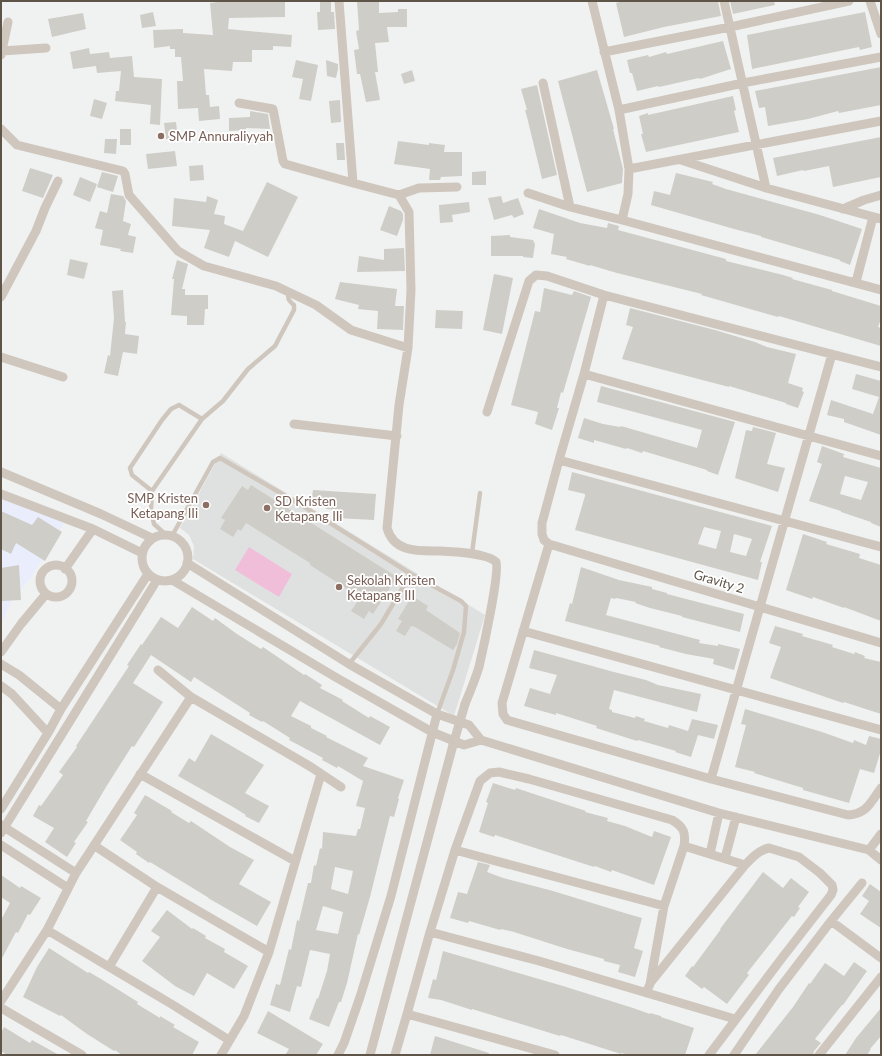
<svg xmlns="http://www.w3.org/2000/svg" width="882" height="1056" font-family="Lato,sans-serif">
	<rect width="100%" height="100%" fill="#f0f2f2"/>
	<path fill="#eaeefc" d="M1,491L67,518L31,578L14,596L1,624Z"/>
	<path fill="#dfe1e0" d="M221,453L485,615L454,716L193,559L194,546L189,535L180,528Z"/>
	<path fill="#f0bed9" d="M249,547L292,574L279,597L235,570Z"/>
	<path fill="#cfcdc7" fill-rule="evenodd" d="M226,1H285V17L229,18L228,29L292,35L291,47L273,46V50H252V62H233L232,71L204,69L206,95H209L210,107L219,106L220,119L199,121L198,108L178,109L177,81H183L181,57H175V49H170V46L154,48L153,30L183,29V33L213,35L210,3Z
		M320,1H331V12H334L335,29L318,30L317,12H320Z
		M357,1H379V13L398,12V9H407V27H387L389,42L375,43L378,72H375L380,100L366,102L360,74H357L354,50L359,49L356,31L359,30Z
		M623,1H718L721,16L664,27L624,37L616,3Z
		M730,1H774L775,5L733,14Z
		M153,12L156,26L142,28L140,15Z
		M865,12L872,47L860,50L859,47L752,69L747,35Z
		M83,13L86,29L52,37L48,19Z
		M723,41L731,69L700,79L699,78L659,87L658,86L637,91L632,73H630L627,60L648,55L649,57L666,52L667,54Z
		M89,48L90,54L109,52L110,58L132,56L134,77L162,79L160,125L150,124L151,105L115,101L116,91H119L121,71L97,73L96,66L73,69L70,52Z
		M296,60L318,65L311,101L299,99L303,79L292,77Z
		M326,60L338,64V69L336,78L327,76Z
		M881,67V105L839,113L838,111L808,119L768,126L765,107L759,108L755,91Z
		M412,70L415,81L404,84L401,74Z
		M597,70L614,129H613L623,169L622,183L587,192L558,81Z
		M537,85L557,175L542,179L528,121L525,110H527L521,89Z
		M733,96L736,110L734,111L739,132L646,152L641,134H643L639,116L648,113V115Z
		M94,99L107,103L102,119L90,116Z
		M340,100L341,122L331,123L329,101Z
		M250,111L268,114L270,129L246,128V130L229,131V118L250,117Z
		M176,122L178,138L166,139L164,123Z
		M120,129H131V145H120Z
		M881,137V177L833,187L829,166L804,171L803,170L777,176L773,158Z
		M105,139H117L116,154L104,153Z
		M398,141L429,145V143L445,145L444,152H462V176L441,177L440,180H429L430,169L394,164Z
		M336,143H344L345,160H337Z
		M175,151L177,166L148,169L146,154Z
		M203,165L204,180L190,181L189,166Z
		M30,168L53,175L43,198L22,191Z
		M486,171V185H472V172Z
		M102,172L118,176L113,192L97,187Z
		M676,173L713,182L712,184L726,189L820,215L862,229L850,265L840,261V260L761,237V236L734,229L651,205L654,191L670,195Z
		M80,177L97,184L90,202L73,195Z
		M267,182L298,197L268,257L235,241L229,257L204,248L210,230L172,226L174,198L206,202L207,196L218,200L214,214L225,216L224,224L243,231Z
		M111,194L123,196L126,201L123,221L131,224L128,235L136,237L133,253L120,251L121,249L100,245L103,230L95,228L100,211L107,213Z
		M501,196L503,203L518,198L524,214L514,218L512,215L494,220L488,198Z
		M469,202L470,212L452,215L453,222L440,223L439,205Z
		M389,206L401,211L403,214V220L397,236L380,230Z
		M539,209L580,223L607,228L608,223L619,226L618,230L726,259V261L783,275L793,278L792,279L832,290V291L881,306V319L878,327L881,328V346L779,316L778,317L701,295L702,294L617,273L590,265V266L566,259L567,257L551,254L554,234L533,228Z
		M510,235V237L533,240L535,244L533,258L523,257V256H491V236Z
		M404,248L405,271L357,272L359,256L384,260V249Z
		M70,259L88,263L84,279L67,275Z
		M177,260L188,264L182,289H185V295H208V309H205L204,325H187V316L171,315L174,279H172Z
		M494,274L513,278L502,334L483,330Z
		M340,282L397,289L395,306H404L403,330L377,329L378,311L358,309L359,305L335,299Z
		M544,288L572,295L574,291L591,297L563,393L561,392L557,408H559L552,430L535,424L538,412L511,405L535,311L540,312Z
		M123,290L125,322H126L125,334L139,336L137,354L123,352L118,376L104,373L108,355L110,356L114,318L112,291Z
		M630,308L715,330L755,342L767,347L796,354L788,383L803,388L802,391L804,392L798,408L786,404V403L729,386V387L622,359L633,327L626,325Z
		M436,310L463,311L462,329L435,328Z
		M856,374L881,381V435L844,422V419L827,415L831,400L873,414L879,397L852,389Z
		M601,386L735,422L718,475L707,471V470L643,451L642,453L627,448L626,449L594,440V443L578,438L584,418L603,424L620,427L621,426L697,448L702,430L597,402Z
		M753,427L776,433L767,464L785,468L778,492L735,478L746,430L752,431Z
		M822,446L844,454L843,457L881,468V527L871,523V522L841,512V511L809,501L822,464L817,462ZM845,476L868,482L861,500L840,494Z
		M572,472L772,526L760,562H762L758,580L575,530L585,496V494L568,490ZM704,527L721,531L716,549L698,544ZM734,534L752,539L746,556L730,552Z
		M251,485L397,577L373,614L369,611L364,619L351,611L357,602L352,599L355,594L310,565V563L246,523L241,531L238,529L233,537L220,529L225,520L221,518L242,486L248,490Z
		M313,490L376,494L374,520L336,518L337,510L326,509V505L311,503Z
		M1,511L32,525L38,517L62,532L45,561L16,543L11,554L1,549Z
		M803,534L827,542L826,544L860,554L859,558L881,565V621L844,607V608L813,597L812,599L786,590Z
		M19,565L21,600L1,601V568Z
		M581,567L619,580L652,587V589L667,593V594L744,614L740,632L682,617V616L650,608L635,603L636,602L616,598L615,599L611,598L606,615L700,640L699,643L718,646V644L740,649L734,670L713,664L714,659L686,654L659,647L660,646L565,621L570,603L572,604Z
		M412,596L428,606L426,610L460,633L457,644L453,650L415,627L411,626L405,636L396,631L402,621L398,619Z
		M192,607L213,621L215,618L237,634L261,649L263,647L304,675L305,674L322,685L320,688L343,700L342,701L369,718L370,716L390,727L380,745L300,701L291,716L311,726V728L327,736L326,737L368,758L363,766L404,780L398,798L399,799L394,817L390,816L370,897L359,935L358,934L347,983L341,1002H339L329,1027L309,1019L317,998L318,999L327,971L330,954L310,950L301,987L297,986L290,1012L270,1005L276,984L280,985L289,949L291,950L297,920L299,921L308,883H311L314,865L316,866L320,848L322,849L323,832L356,836L358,829H360L365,808L356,806L363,781L338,766L337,768L322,760L323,758L289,740L290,738L263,721L262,722L249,715L250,713L194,677L191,682L151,655L133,683L163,702L134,747L132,746L106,787L86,821L88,822L74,842L76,843L67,857L45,842L54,828L33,816L39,805L41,806L63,775L59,772L77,747L76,746L129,666L127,665L141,644L142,645L161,617L178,628ZM335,867L353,871L348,894L331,889ZM323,906L343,912L338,934L316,930Z
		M775,626L803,634L802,636L833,645L832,647L854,654L855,652L865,656L864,658L881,662V714L844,702L843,703L770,678L781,647L769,643Z
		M534,650L614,672L646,680L658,685L701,694L697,712L614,690L609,709L612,710V712L635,718L636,716L645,719L644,721L668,728L669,725L688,731L692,719L718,725L714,739L698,735L691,757L675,752L676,751L638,740L637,741L596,728L597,726L556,713V715L524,706L530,688L550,694L557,675L529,668Z
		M745,709L822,732L853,743L854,740L866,745L869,736L881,739V750L874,773L860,769L849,803L803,790V788L754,773L755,772L735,767L746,725L741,724Z
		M211,734L264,765L245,793L269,806L259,823L245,816L246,815L233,807L178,776L189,758L195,762Z
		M493,783L515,790L516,788L534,794L586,811L585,812L608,818L607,821L625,826L652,837L654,831L671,837L654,885L612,870L611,872L595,866L594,867L495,835L494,837L479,832L488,803L486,802Z
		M145,795L172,811L171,812L189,823L191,821L230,847L254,860L239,884L271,902L257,926L208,898H209L150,862L149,863L136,854L137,852L120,840L137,815L134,813Z
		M478,862L490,865L487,872L503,878L553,891L628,914L642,918L634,948L643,951L635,977L618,972L620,965L604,961V959L567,949L514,932L501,929L500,930L469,921L468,923L450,918L458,892L467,894Z
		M763,872L783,888L791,878L809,892L798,907L800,908L794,917L792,916L747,973L749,975L727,1004L704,987L702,989L685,976L692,966L693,967L721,929H720Z
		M1,875L20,888L21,886L41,898L30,915L28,914L18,933L16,932L1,960V920L10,903L1,897Z
		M870,884L881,892V928L860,914L869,901L862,896Z
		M167,910L192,929L193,928L206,936L205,938L225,949L224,952L248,966L234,989L207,973L194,996L175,986L142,961L160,937L151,931Z
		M49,948L88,973L89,972L101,979L138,1002L137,1004L160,1018V1016L175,1025L173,1027L199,1042L192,1055H122L115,1050L114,1051L87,1034L61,1015L60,1016L23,997L37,967Z
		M443,951L563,986L633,1008L650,1014V1013L661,1016V1017L694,1028L685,1055H630L621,1053V1054L561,1035L560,1036L472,1009V1010L441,1000L428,998L433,979L436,980Z
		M854,962L867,971L843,1005H842L815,1039L821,1043L814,1051L813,1055H755L793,1007L809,983L810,984L825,963L844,976Z
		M881,1008V1036L870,1049H871L867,1055H845L856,1038Z
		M268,1011L323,1044L316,1055H285L289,1049L257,1033Z
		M4,1027L30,1043L32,1040L59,1055H7L1,1051V1033Z
		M435,1036L489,1053V1055H430Z"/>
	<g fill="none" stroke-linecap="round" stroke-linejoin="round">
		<path stroke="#cfc7bd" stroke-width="4.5" d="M152,491L132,475L130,468L162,420L171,409L179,405L202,419
			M165,534L154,524L151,510L152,491L202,419L223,401L248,369L275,346L294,310V305C289,301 287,299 289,292
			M172,536L213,462L220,458L303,506L411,574L461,601L466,606L464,632L453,670L437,714
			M472,553L480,493
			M349,664L381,624L411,574"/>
		<path stroke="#cfc7bd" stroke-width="9" d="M339,1L353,183L399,195L409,212L411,290L408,348L399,405L387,528C394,553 419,551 440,551C455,552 469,552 483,556C487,557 493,559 496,562C501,568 482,654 479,667C475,680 470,692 465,704
			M592,1L619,110L629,169L628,194L622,220
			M724,1L766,188
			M870,1L881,34
			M2,51L46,48
			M604,52L730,27L849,1
			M1,55L8,22
			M543,83L570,207
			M239,103L273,109L283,161L285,164L353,183
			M619,110L743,83L881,57
			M1,129L17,145L123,171L125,174L129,195L178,251L204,266L276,286L316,305L351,330L408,348
			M681,160L766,188L881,219
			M629,169L881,121
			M528,193L570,207L622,220L881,290
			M399,195L419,188L457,187
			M843,209L864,200L881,195
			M856,282L873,217
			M604,295L584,374L559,460L542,523V534L544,540L549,544L502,703L503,714L507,720L711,779L848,815C867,814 871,802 881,788
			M1,297L36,231L45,208L58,181
			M1,357L63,377
			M584,374L881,456
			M487,412L529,281L536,275L547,276L604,295L881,367
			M294,424L397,436
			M559,460L881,547
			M1,472L101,514L152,538
			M1,494L93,529L142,553
			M142 558a23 23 0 1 1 46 0a23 23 0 1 1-46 0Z
			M549,544L881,643
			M187,563L349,664L437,714L469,725L481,740
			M40 581a16 16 0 1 1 32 0a16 16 0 1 1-32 0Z
			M65,569L93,529
			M172,580L337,678L432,732L464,745L481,740L719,813L869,850L881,860
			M523,631L881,730
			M1,652L21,624L46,594
			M1,664L19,675L61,709
			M158,670L191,697L311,767L341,787
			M1,686L12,694L48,733
			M140,774L295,861
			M711,779L832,354
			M1,809L48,733L61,709L148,574
			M1,825L76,873
			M1,833L157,580
			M1,845L68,888
			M95,846L157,887L269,952
			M684,846L745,865
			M455,850L664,906
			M869,850L881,834
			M710,854L719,813
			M725,858L736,817
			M831,921L881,958
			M47,930L173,1005L229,1040
			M430,932L539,961L735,1019
			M109,967L157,887
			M651,982L745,865C752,858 759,850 769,848L799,857L820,873L832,885L833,890L831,895L782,958L709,1055
			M1,1001L47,930L76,873L191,697
			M1,1008L82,1055
			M407,1014L555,1055
			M221,1055L244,1016L269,952L321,774
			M338,1055L344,1043L360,997L391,896L437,714
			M370,1055L453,745
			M395,1055L407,1014L430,932L455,850L480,781L490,773L499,772L529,779L672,820C684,827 686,833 684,846L664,906L650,984L646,993
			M734,1055L779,989L831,921L862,883
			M819,1055L881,977"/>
		<path stroke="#cfc7bd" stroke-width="9" d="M453,745L465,704"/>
	</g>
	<g fill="#8d6e63" stroke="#fff" stroke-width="1.5">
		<circle cx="161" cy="136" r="4"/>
		<circle cx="206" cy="505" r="4"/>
		<circle cx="267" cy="508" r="4"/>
		<circle cx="339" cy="587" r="4"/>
	</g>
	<g text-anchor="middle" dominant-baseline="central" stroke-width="3.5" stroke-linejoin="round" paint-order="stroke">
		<g font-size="13" fill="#785e54" stroke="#fff" text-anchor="start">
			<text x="169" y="136">SMP Annuraliyyah</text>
			<text x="198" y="498" text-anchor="end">SMP Kristen<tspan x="198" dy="15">Ketapang IIi</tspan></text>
			<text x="275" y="501">SD Kristen<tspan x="275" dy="15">Ketapang IIi</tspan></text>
			<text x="347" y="580">Sekolah Kristen<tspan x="347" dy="15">Ketapang III</tspan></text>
		</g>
		<g font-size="13" fill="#5e5447" stroke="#fff">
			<text transform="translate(719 581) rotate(17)">Gravity 2</text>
		</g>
	</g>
	<rect width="882" height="1056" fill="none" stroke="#5e5447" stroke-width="4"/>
</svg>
